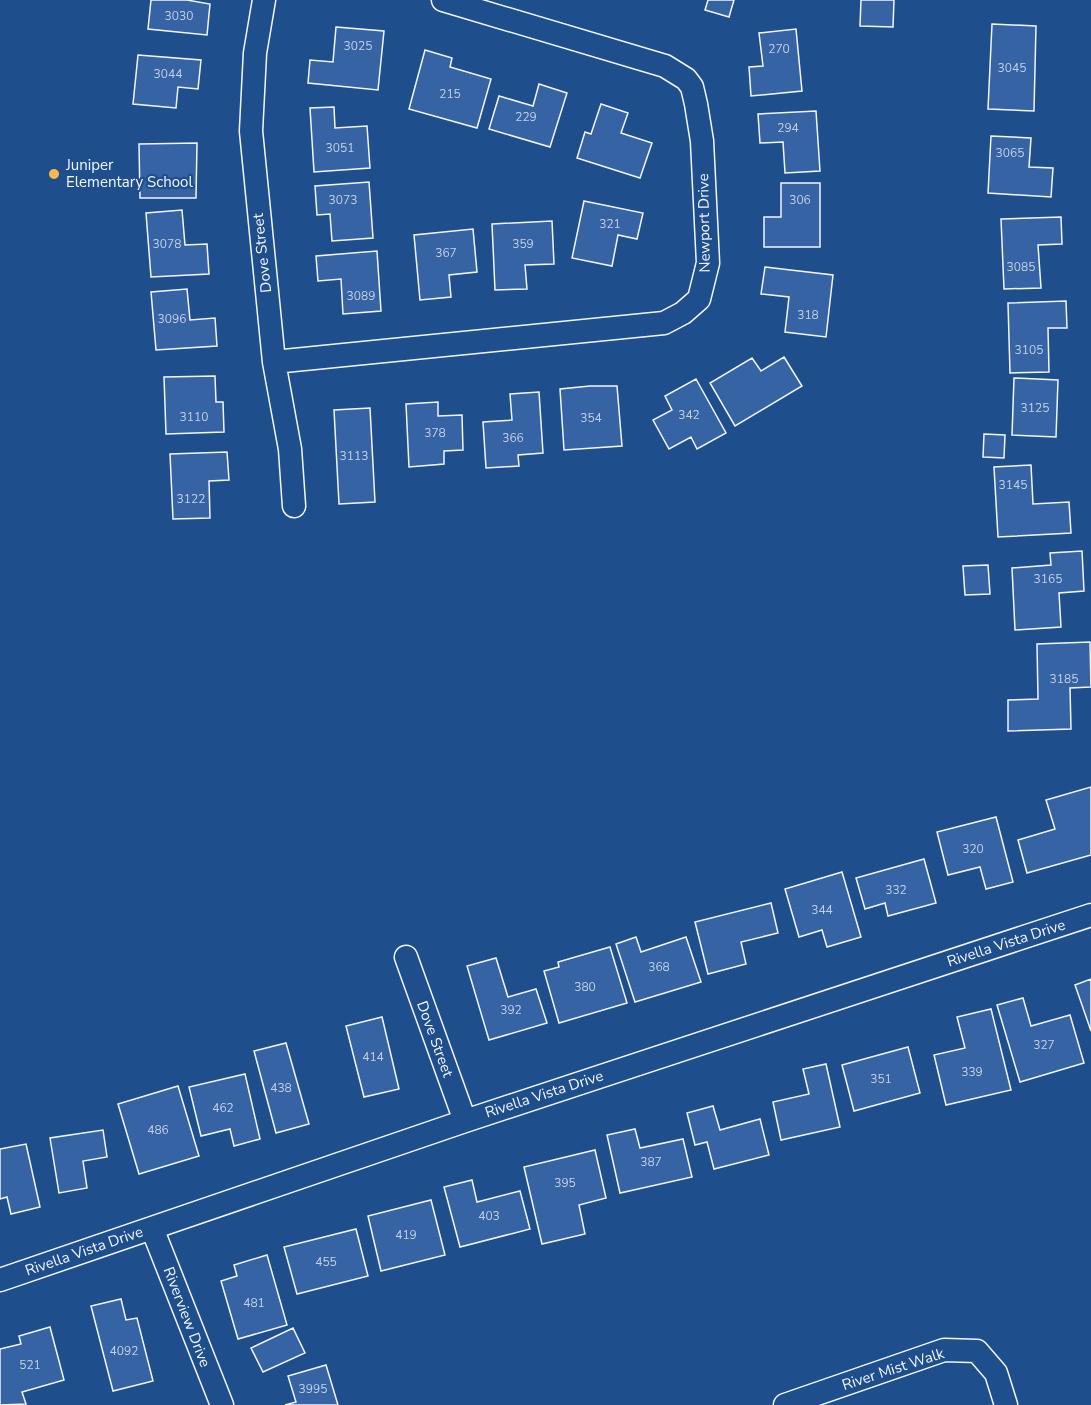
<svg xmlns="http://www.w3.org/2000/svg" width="1091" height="1405" font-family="'Nunito Sans',sans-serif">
	<rect width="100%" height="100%" fill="#1f4e8c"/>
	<path fill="#3563a3" stroke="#f2f6ff" stroke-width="1.5" d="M151,0H187L210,4L207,35L148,29Z
		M708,0H734L729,17L705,10Z
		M861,0H894L893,27L860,26Z
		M992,24L1036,26L1034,111L988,109Z
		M336,27L384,31L378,90L308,83L310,60L333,62Z
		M796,29L802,91L751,96L749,67L763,66L759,33Z
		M425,50L452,58L450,67L491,79L477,128L409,109Z
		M138,55L201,60L198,89L178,87L176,108L133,104Z
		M539,84L567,93L550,147L489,129L499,96L533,106Z
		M601,104L628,113L621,133L652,143L640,178L577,158L585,132L591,134Z
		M334,107L335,128L367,126L370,168L314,172L310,108Z
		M816,111L820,171L785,173L783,142L760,143L758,114Z
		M991,136L1031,138L1029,167L1053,168L1051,197L988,193Z
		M197,143L196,198H140L139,144Z
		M369,182L373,238L332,241L330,214L317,215L315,186Z
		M781,183H820V247H764V217H781Z
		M584,201L643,213L637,239L618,235L612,266L572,258Z
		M182,210L185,245L207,244L209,274L151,277L146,213Z
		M1061,217L1062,244L1038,245L1041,288L1004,289L1001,219Z
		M552,221L554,264L525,265L527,289L495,290L492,224Z
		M473,229L477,272L449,275L451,297L420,300L414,235Z
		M377,251L381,311L343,314L341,279L318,281L316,256Z
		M765,267L833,275L826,337L785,332L789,297L761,294Z
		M187,289L190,320L215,318L217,346L156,350L151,292Z
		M1066,301L1067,328H1048L1049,372L1010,373L1008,303Z
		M784,357L802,386L735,426L710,383L752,358L761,371Z
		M215,376L216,402H223L224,432L166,434L164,377Z
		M1014,378L1058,380L1056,437L1012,435Z
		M696,379L726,433L697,449L691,437L669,449L653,420L672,410L665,396Z
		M590,386H617L622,446L564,450L560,389Z
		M539,392L543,453L518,455L519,466L486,468L483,422L512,420L510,394Z
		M438,402V416L462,415L463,450L444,451V464L409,467L406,404Z
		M370,408L375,502L339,504L334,410Z
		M984,434L1005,435L1004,458L983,457Z
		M227,452L229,480L209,481L210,518L173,519L170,454Z
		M1031,465L1033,504L1069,502L1071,533L998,537L994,467Z
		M1082,551L1084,591L1059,593L1061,627L1015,630L1012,568L1051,565L1050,553Z
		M988,565L990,594L965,595L963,566Z
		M1090,642L1091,687L1070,688L1071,729L1008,731V700L1038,699L1037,644Z
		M1091,787V855L1027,873L1018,840L1055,829L1046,800Z
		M996,817L1013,882L986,889L980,867L948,875L937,832Z
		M924,859L936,903L888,916L885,903L865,909L856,878Z
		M842,872L861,937L827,947L822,930L799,937L785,889Z
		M771,903L778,933L741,942L746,964L708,974L695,922Z
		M636,937L641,952L686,937L701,982L635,1002L616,944Z
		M610,947L627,1003L559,1023L544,971L559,967L558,962Z
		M496,958L508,997L536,989L547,1023L489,1040L467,966Z
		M1091,979V1031L1075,985Z
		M1023,998L1031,1026L1070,1015L1084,1063L1020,1082L997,1005Z
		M991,1009L1011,1090L946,1105L934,1055L965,1048L957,1017Z
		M382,1017L399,1089L364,1097L346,1026Z
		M286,1043L309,1124L276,1133L254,1051Z
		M908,1047L920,1093L854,1111L842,1065Z
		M826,1064L840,1127L781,1140L773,1102L809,1094L803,1069Z
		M245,1074L260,1139L234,1146L230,1129L201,1136L189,1087Z
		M178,1086L199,1156L139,1174L118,1104Z
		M713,1106L720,1130L760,1119L769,1155L714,1169L707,1142L695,1145L687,1113Z
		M635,1129L640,1148L683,1139L692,1177L620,1193L607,1135Z
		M103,1130L107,1157L83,1161L87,1188L59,1193L50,1138Z
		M26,1144L40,1207L11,1214L7,1197L0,1199V1149Z
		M595,1150L606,1198L579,1205L585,1234L542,1244L524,1167Z
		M472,1180L477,1202L520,1191L530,1229L460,1247L444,1187Z
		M431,1200L445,1255L381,1271L368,1216Z
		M356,1229L368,1276L297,1294L284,1247Z
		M267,1255L287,1325L238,1339L221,1281L237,1276L234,1265Z
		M121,1299L126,1320L137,1318L153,1381L113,1391L91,1306Z
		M50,1327L64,1380L22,1392L26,1404L0,1405V1349L21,1344L19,1336Z
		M293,1328L305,1353L263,1372L251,1348Z
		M326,1365L338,1405H285L296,1402L288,1376Z"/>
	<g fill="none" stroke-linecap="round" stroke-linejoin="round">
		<defs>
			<path id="minor" d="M264,0L255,53L251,131L274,362L290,449L294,506
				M274,362L664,323L683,313L699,299L708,263L702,141L696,104L692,87L686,79L665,66L443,0
				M406,957L465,1121
				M152,1228L222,1405
				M0,1280L465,1121L1091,915
				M785,1405L944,1350L977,1351L996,1373L1006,1405"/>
		</defs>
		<use href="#minor" stroke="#f2f6ff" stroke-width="25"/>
		<use href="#minor" stroke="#1f4e8c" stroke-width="22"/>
	</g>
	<circle fill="#ffb74d" stroke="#1f4e8c" stroke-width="2" cx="54" cy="174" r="6"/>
	<g text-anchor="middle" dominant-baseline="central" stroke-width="4.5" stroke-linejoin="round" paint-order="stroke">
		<g font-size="12" fill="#c3d1e8">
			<text x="179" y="16">3030</text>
			<text x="358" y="46">3025</text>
			<text x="779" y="49">270</text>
			<text x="1012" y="68">3045</text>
			<text x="168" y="74">3044</text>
			<text x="450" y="94">215</text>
			<text x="526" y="117">229</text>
			<text x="788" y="128">294</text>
			<text x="340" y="148">3051</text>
			<text x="1010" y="153">3065</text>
			<text x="343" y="200">3073</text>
			<text x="800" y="200">306</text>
			<text x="610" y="224">321</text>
			<text x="167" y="244">3078</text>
			<text x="523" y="244">359</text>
			<text x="446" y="253">367</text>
			<text x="1021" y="267">3085</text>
			<text x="361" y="296">3089</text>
			<text x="808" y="315">318</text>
			<text x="172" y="319">3096</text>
			<text x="1029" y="350">3105</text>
			<text x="1035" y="408">3125</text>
			<text x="689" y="415">342</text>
			<text x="194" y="417">3110</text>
			<text x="591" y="418">354</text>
			<text x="435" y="433">378</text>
			<text x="513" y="438">366</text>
			<text x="354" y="456">3113</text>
			<text x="1013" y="485">3145</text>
			<text x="191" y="499">3122</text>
			<text x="1048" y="579">3165</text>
			<text x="1064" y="679">3185</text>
			<text x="973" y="849">320</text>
			<text x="896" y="890">332</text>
			<text x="822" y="910">344</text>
			<text x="659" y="967">368</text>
			<text x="585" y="987">380</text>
			<text x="511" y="1010">392</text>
			<text x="1044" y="1045">327</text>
			<text x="373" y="1057">414</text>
			<text x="972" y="1072">339</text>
			<text x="881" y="1079">351</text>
			<text x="281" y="1088">438</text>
			<text x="223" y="1108">462</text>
			<text x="158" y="1130">486</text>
			<text x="651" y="1162">387</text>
			<text x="565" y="1183">395</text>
			<text x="489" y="1216">403</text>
			<text x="406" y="1235">419</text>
			<text x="326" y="1262">455</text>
			<text x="254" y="1303">481</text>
			<text x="124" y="1351">4092</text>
			<text x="30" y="1365">521</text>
			<text x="313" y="1389">3995</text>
		</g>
		<g font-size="15" fill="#f2f6ff" stroke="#1f4e8c" text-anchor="start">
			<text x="66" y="165">Juniper<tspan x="66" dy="17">Elementary School</tspan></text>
		</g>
		<g font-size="15" fill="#f2f6ff" stroke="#1f4e8c">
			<text transform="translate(704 223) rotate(-91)">Newport Drive</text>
			<text transform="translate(262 253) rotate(-96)">Dove Street</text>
			<text transform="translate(1006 943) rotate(-18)">Rivella Vista Drive</text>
			<text transform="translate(435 1039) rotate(70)">Dove Street</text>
			<text transform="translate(544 1094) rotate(-18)">Rivella Vista Drive</text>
			<text transform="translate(84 1251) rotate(-19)">Rivella Vista Drive</text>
			<text transform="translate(187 1317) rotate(69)">Riverview Drive</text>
			<text transform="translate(893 1369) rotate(-18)">River Mist Walk</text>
		</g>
	</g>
</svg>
